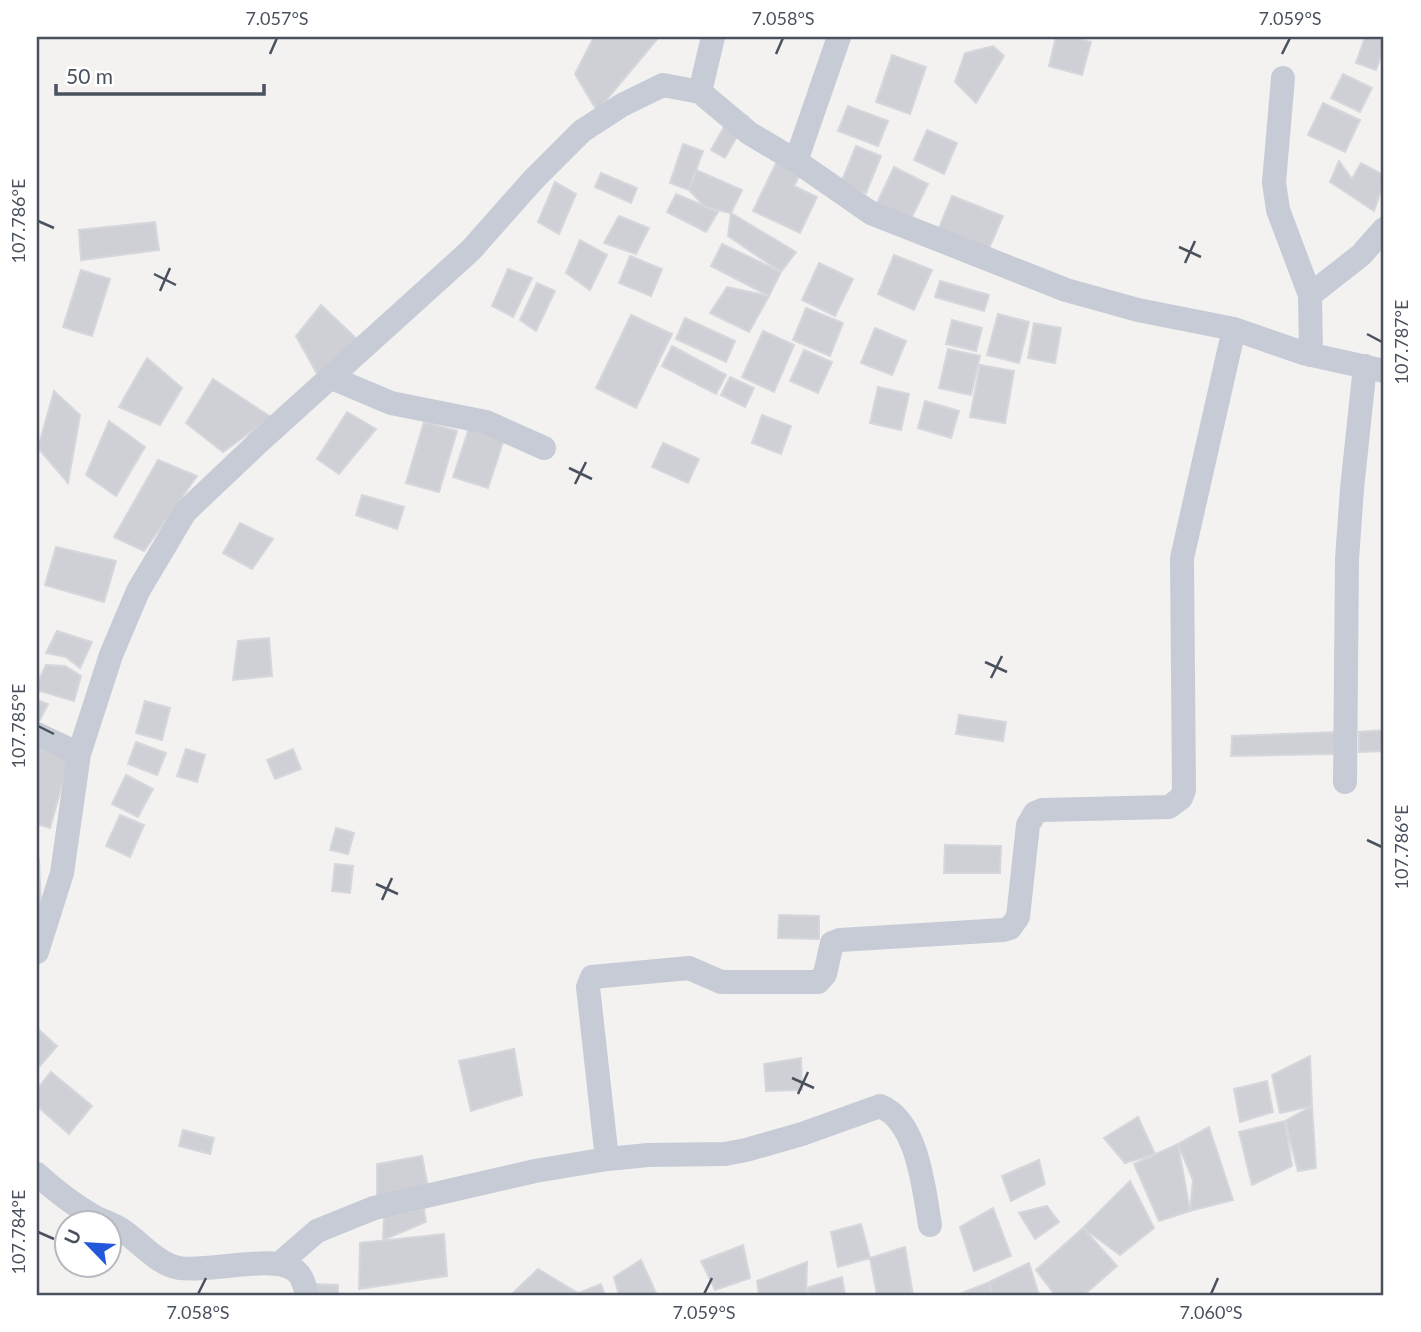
<svg xmlns="http://www.w3.org/2000/svg" width="1421" height="1332" font-family="Lato,sans-serif">
	<rect width="100%" height="100%" fill="#f3f2f1"/>
	<path fill="#cfd0d5" stroke="#d6d7dc" stroke-width="2" d="M594,37H659L597,111L575,74Z
		M1056,37H1072L1091,42L1082,75L1049,66Z
		M1365,37H1384V47L1376,70L1356,63Z
		M993,46L1004,56L976,103L955,82L965,53Z
		M892,55L926,67L910,114L876,102Z
		M1343,74L1372,88L1360,112L1331,98Z
		M1323,103L1360,120L1345,152L1308,135Z
		M848,106L888,121L878,146L838,131Z
		M734,109L748,117L725,158L711,150Z
		M927,130L957,143L944,174L914,160Z
		M683,144L703,151L689,190L670,183Z
		M856,146L881,156L866,193L841,183Z
		M777,161L801,173L794,186L817,197L800,233L753,211Z
		M1339,161L1352,179L1361,163L1384,175V182L1374,211L1330,182Z
		M894,167L928,184L910,221L876,205Z
		M696,170L742,190L731,213L705,207L689,190Z
		M601,173L637,188L631,203L595,187Z
		M555,182L576,194L559,234L538,222Z
		M676,194L718,212L706,232L667,212Z
		M952,196L1003,216L987,253L939,228Z
		M731,213L796,252L781,272L728,236Z
		M619,216L649,228L636,254L604,243Z
		M155,222L159,250L81,260L79,230Z
		M580,240L607,255L590,290L566,273Z
		M722,244L781,272L769,296L711,266Z
		M894,255L932,270L914,310L878,294Z
		M630,256L662,269L651,296L619,283Z
		M819,263L853,279L835,316L802,300Z
		M508,269L532,278L513,317L492,306Z
		M81,270L110,279L92,336L63,327Z
		M940,281L989,295L984,311L935,297Z
		M537,283L555,291L536,331L520,320Z
		M727,287L769,296L749,332L710,313Z
		M321,305L357,339L320,379L296,336Z
		M806,308L843,323L830,356L793,340Z
		M998,314L1029,322L1019,363L987,355Z
		M631,315L672,334L636,408L596,388Z
		M685,318L735,341L726,362L676,339Z
		M952,320L982,328L976,351L946,344Z
		M1034,323L1061,328L1055,363L1028,358Z
		M875,328L906,341L892,375L861,363Z
		M763,331L794,345L774,392L742,377Z
		M672,346L726,375L716,394L662,366Z
		M948,349L980,356L971,395L939,388Z
		M804,350L832,362L818,393L790,381Z
		M147,358L182,388L160,425L119,407Z
		M980,365L1014,371L1005,423L970,417Z
		M730,377L754,388L745,407L721,395Z
		M213,379L271,417L223,452L186,423Z
		M878,387L909,394L901,430L870,423Z
		M54,391L80,415L68,483L38,448Z
		M925,401L959,411L951,438L918,428Z
		M347,412L376,429L339,474L317,459Z
		M762,415L791,426L781,454L752,443Z
		M109,421L145,447L116,496L86,475Z
		M424,422L457,431L439,492L406,483Z
		M470,425L505,436L488,488L453,477Z
		M663,443L699,459L688,483L652,467Z
		M158,460L197,476L144,551L114,537Z
		M362,495L404,507L397,529L356,515Z
		M240,523L273,539L252,569L223,553Z
		M56,547L116,561L104,602L45,585Z
		M57,631L92,642L80,668L66,657L46,653Z
		M269,638L272,676L233,680L238,641Z
		M46,665L65,666L81,676L74,701L37,690V684Z
		M37,700L48,704L40,720L37,719Z
		M145,701L170,708L162,740L136,733Z
		M959,715L1006,722L1003,741L956,734Z
		M1384,730V751L1359,752V732Z
		M1336,732L1333,754L1231,756L1232,736Z
		M136,742L166,753L157,775L128,764Z
		M39,748L69,761L50,828L37,824V759Z
		M186,749L205,755L197,782L177,776Z
		M293,749L301,769L275,779L267,760Z
		M126,775L153,789L138,817L112,804Z
		M120,815L144,825L130,857L106,846Z
		M336,828L354,833L348,854L330,850Z
		M945,845L1001,846L1000,873H944Z
		M37,860H39L42,931H37Z
		M335,864L353,866L350,893L332,891Z
		M779,915L819,916V939L778,938Z
		M37,1028L57,1046L40,1066L37,1063Z
		M514,1049L522,1095L471,1111L459,1061Z
		M1310,1056L1312,1106L1280,1113L1272,1075Z
		M801,1058L802,1090L766,1091L764,1064Z
		M51,1072L92,1106L69,1134L37,1106V1089Z
		M1267,1081L1273,1112L1240,1122L1234,1089Z
		M1312,1106L1316,1168L1298,1171L1285,1121Z
		M1138,1117L1155,1154L1125,1163L1104,1138Z
		M1285,1121L1292,1166L1252,1185L1239,1132Z
		M1209,1127L1233,1200L1190,1211L1193,1180L1178,1144Z
		M183,1130L214,1138L210,1154L179,1146Z
		M1178,1144L1190,1211L1159,1221L1134,1164Z
		M422,1156L428,1187L377,1197V1164Z
		M1039,1160L1045,1184L1011,1201L1002,1176Z
		M1130,1181L1154,1228L1120,1255L1083,1228Z
		M1047,1206L1059,1222L1035,1239L1019,1213Z
		M993,1208L1011,1256L974,1271L960,1227Z
		M424,1209L426,1222L383,1240L384,1217Z
		M861,1224L870,1258L838,1267L831,1232Z
		M1083,1228L1117,1266L1084,1295H1055L1036,1270Z
		M444,1234L447,1276L359,1289L360,1243Z
		M743,1245L750,1278L715,1290L701,1261Z
		M905,1247L913,1295H877L870,1258Z
		M641,1260L657,1295H619L614,1277Z
		M807,1262L806,1295H759L757,1281Z
		M1029,1263L1039,1295H992L989,1282Z
		M538,1269L578,1293V1295H514L513,1293Z
		M842,1277L845,1295H809L807,1288Z
		M989,1282L992,1295H957Z
		M314,1284L338,1285V1295H316Z
		M601,1284L605,1295H579L578,1293Z"/>
	<g fill="none" stroke-linecap="round" stroke-linejoin="round">
		<path stroke="#c6cbd5" stroke-width="24" d="M1283,78L1274,182L1278,210L1310,295L1311,355
			M700,92L749,133L796,161L871,213L1066,290L1138,310L1234,329L1303,353L1384,371
			M796,161L839,37
			M1310,295L1361,255L1384,229
			M332,378L391,403L486,422L544,448
			M37,734L79,754
			M1345,782L1347,559L1352,489L1365,366
			M37,952L62,873L79,754L111,655L138,591L185,512L261,440L471,250L533,180L582,131L622,105L663,85L700,92L713,37
			M607,1159L588,987L592,977L689,968L721,982H818L825,974L832,943L840,940L1003,930L1010,928L1018,917L1028,825L1035,813L1042,810L1169,807L1181,798L1184,790L1182,558L1234,329
			M37,1174C54,1190 73,1204 93,1216C102,1221 113,1224 122,1230C140,1242 157,1264 179,1268C209,1273 274,1253 296,1271C303,1277 305,1287 307,1295
			M279,1264L317,1231L374,1208L535,1171L607,1159L648,1155L725,1154L746,1150L802,1134L880,1106C918,1121 924,1190 930,1225"/>
	</g>
	<path fill="none" stroke="#4a515e" stroke-width="2.5" d="M270,54L277,38M776,54L783,38M1282,54L1290,38M38,221L54,228M1179,247L1201,257M1185,263L1195,241M154,274L176,285M160,291L170,268M1367,334L1382,342M569,468L592,479M575,484L586,462M985,662L1007,672M991,678L1002,656M38,726L54,734M1367,840L1382,847M376,884L398,894M382,900L392,878M792,1078L814,1088M798,1094L808,1072M38,1232L54,1239M198,1294L206,1278M704,1294L712,1278M1211,1294L1218,1278"/>
	<rect width="1421" height="1332" fill="none" stroke="#ffffff" stroke-width="77"/>
	<g transform="translate(88 1244) rotate(295)"><circle r="33" fill="#ffffff" stroke="#b7b9bf" stroke-width="2"/>
	<path d="M0-5L12 26L0 18L-12 26Z" fill="#2458db"/>
	<text y="-10" font-size="19" font-weight="bold" text-anchor="middle" fill="#4a515e">U</text>
	</g>
	<path d="M56 84v10h208v-10" fill="none" stroke="#4a515e" stroke-width="3.5"/>
	<text x="66" y="84" font-size="21" fill="#4a515e" stroke="#ffffff" stroke-width="5" paint-order="stroke">50 m</text>
	<rect x="38" y="38" width="1344" height="1256" fill="none" stroke="#4a515e" stroke-width="2.5"/>
	<g font-size="18" text-anchor="middle" fill="#4a515e">
		<text x="277" y="25">7.057°S</text>
		<text x="783" y="25">7.058°S</text>
		<text x="1290" y="25">7.059°S</text>
		<text transform="translate(19 221) rotate(-90)" y="6">107.786°E</text>
		<text transform="translate(1402 342) rotate(-90)" y="6">107.787°E</text>
		<text transform="translate(19 726) rotate(-90)" y="6">107.785°E</text>
		<text transform="translate(1402 847) rotate(-90)" y="6">107.786°E</text>
		<text transform="translate(19 1232) rotate(-90)" y="6">107.784°E</text>
		<text x="198" y="1319">7.058°S</text>
		<text x="704" y="1319">7.059°S</text>
		<text x="1211" y="1319">7.060°S</text>
	</g>
</svg>
